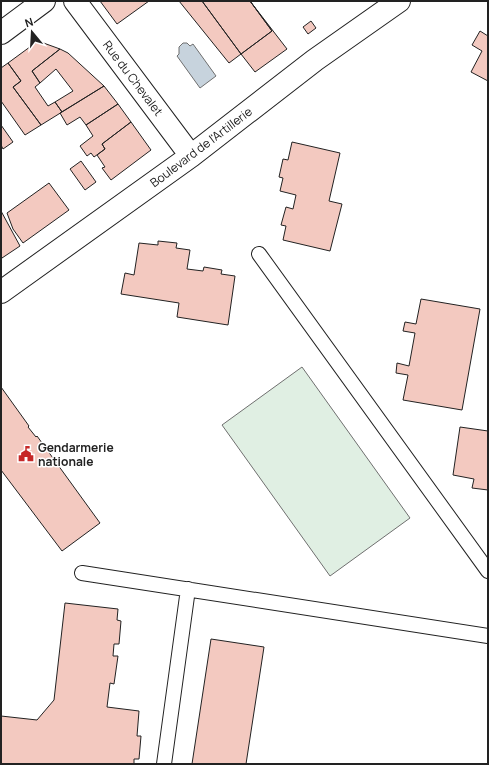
<svg xmlns="http://www.w3.org/2000/svg" width="489" height="765" font-family="Manrope,sans-serif">
	<rect width="100%" height="100%" fill="#fff"/>
	<path fill="#e0efe3" stroke="#6f6f6f" d="M302,367L410,518L330,576L222,425Z"/>
	<path fill="#c7d3dd" stroke="#6f6f6f" d="M183,43H187L190,46L193,44L216,76L200,88L177,56L179,54V47Z"/>
	<path fill="#f3c9c0" stroke="#222" d="M100,1H149L117,24Z
		M179,1H202L241,54L229,63Z
		M202,1H250L272,31L241,54Z
		M250,1L287,49L255,72L241,54L272,31Z
		M311,21L316,28L308,34L303,27Z
		M480,31L488,36V81L471,72L482,51L472,45Z
		M38,41L60,49L32,71L40,83L35,87L48,106L55,102L62,112L41,125L13,87L21,81L8,63Z
		M60,49L68,53L104,86L62,112L55,102L73,91L56,69L40,83L32,71Z
		M8,63L21,81L13,87L41,125L25,135L1,101V68Z
		M104,86L118,104L86,125L80,117L67,125L60,113Z
		M118,104L131,122L102,144L105,149L94,157L91,153L87,156L80,146L93,136L86,125Z
		M131,122L151,150L111,180L102,168L105,167L97,155L105,149L102,144Z
		M1,125L13,142L3,149L1,145Z
		M292,142L340,153L329,201L342,204L330,251L283,240L286,226L281,225L286,207L293,209L296,195L280,191L283,178L279,177L283,159L288,160Z
		M81,161L96,182L85,190L70,169Z
		M49,183L69,210L23,243L13,229L7,213Z
		M1,211L20,246L2,258L1,256Z
		M158,241L177,243L176,248L190,250L187,269L203,271L204,267L222,270L221,274L235,276L228,325L177,317L179,303L121,294L125,273L134,275L139,243L158,245Z
		M421,299L480,309L462,410L403,400L408,375L396,373L397,363L409,366L415,333L403,331L405,322L416,324Z
		M1,387L29,426L28,427L36,437L37,436L100,523L62,551L1,470Z
		M460,427L488,431V490L472,488L474,479L453,475Z
		M65,603L118,609L117,620L121,621L119,644H114L113,656H118L114,684L110,683L107,707L139,711L137,736H141L139,759H134V764H1V716L37,720L54,700Z
		M211,639L264,647L246,764H192Z"/>
	<g fill="none" stroke-linecap="round" stroke-linejoin="round">
		<defs>
			<path id="lane" d="M259,254L488,571
				M82,573L488,636
				M164,764L188,589"/>
			<path id="street" d="M75,1L191,156
				M1,292L191,156L315,60L399,1"/>
			<path id="secondary" d="M1,33L44,1"/>
		</defs>
		<use href="#lane" stroke="#222" stroke-width="16"/>
		<use href="#street" stroke="#222" stroke-width="24"/>
		<use href="#secondary" stroke="#222" stroke-width="24"/>
		<use href="#lane" stroke="#fff" stroke-width="14"/>
		<use href="#street" stroke="#fff" stroke-width="22"/>
		<use href="#secondary" stroke="#fff" stroke-width="22"/>
	</g>
	<defs>
		<symbol id="civic-bare" viewBox="-9 -9 18 18"><path d="M-.6-6.5H3V-4.5H.6V-3L4-1V1h2V6H-6V1h2V-1L-.6-3ZM-1.2 2.5V6h2.4V2.5Z" fill="#c62828" stroke="#fff" stroke-width="2.5" paint-order="stroke"/></symbol>
	</defs>
	<g fill-rule="evenodd">
		<use href="#civic-bare" x="15" y="443" width="22" height="22"/>
	</g>
	<g text-anchor="middle" dominant-baseline="central" stroke-width="3" stroke-linejoin="round" paint-order="stroke">
		<g font-size="12" fill="#222" stroke="#fff">
			<text transform="translate(133 78) rotate(53)">Rue du Chevalet</text>
			<text transform="translate(201 147) rotate(-37)">Boulevard de l'Artillerie</text>
		</g>
		<g font-size="12" font-weight="bold" fill="#222" stroke="#fff" text-anchor="start">
			<text x="38" y="447">Gendarmerie<tspan x="38" dy="14">nationale</tspan></text>
		</g>
	</g>
	<rect width="489" height="765" fill="none" stroke="#222222" stroke-width="4"/>
	<g transform="translate(32 32) rotate(342)" stroke="#ffffff" stroke-width="3" paint-order="stroke">
	<path d="M0-3L7 15L0 10L-7 15Z" fill="#222222"/>
	<text y="-6" font-size="11" font-weight="bold" text-anchor="middle" fill="#222222">N</text>
	</g>
</svg>
